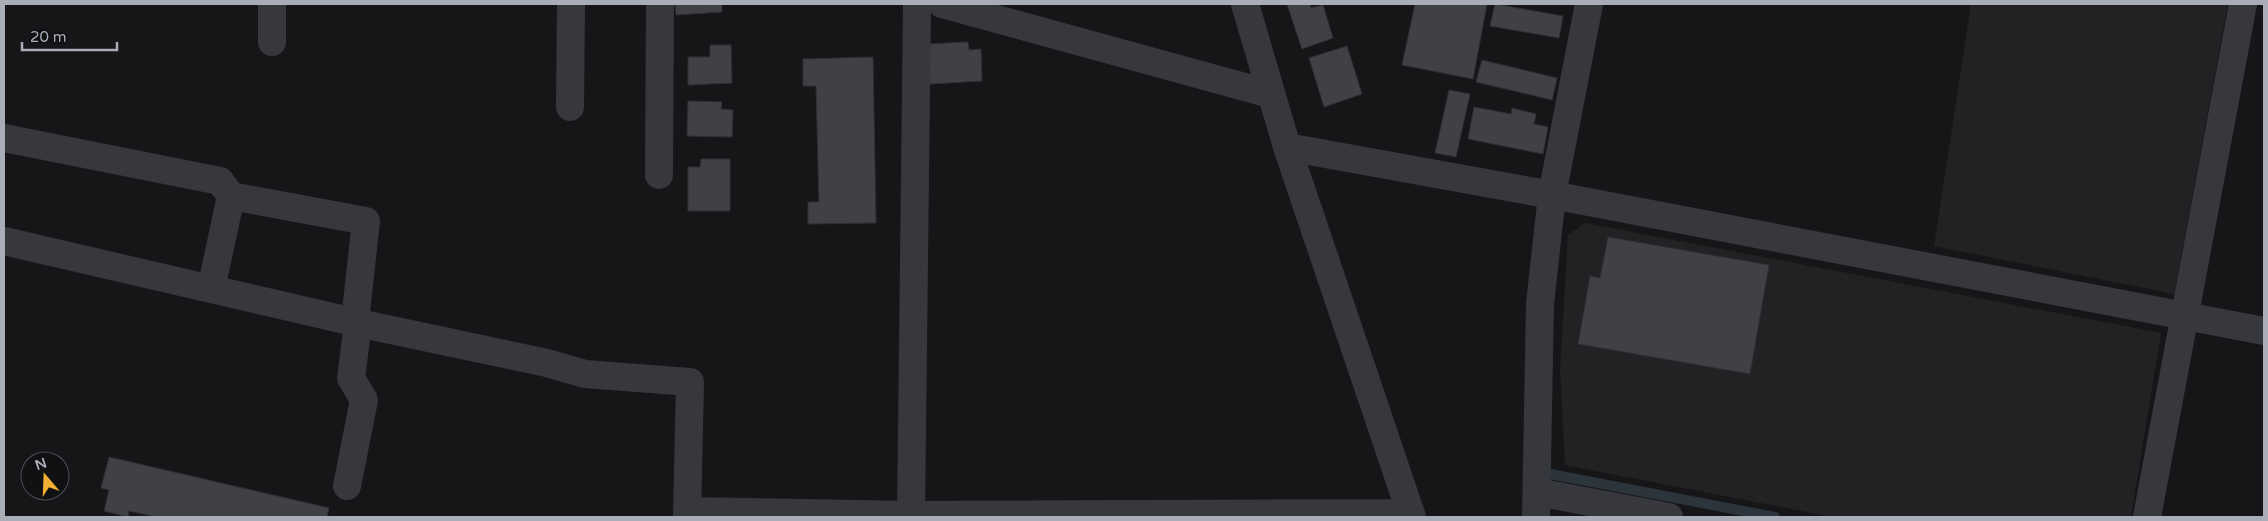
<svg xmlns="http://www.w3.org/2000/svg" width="2268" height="521" font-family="'Varela Round',sans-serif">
	<rect width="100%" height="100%" fill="#161618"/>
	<path fill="#222225" d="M1971,4H2228L2174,294L1934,246Z
		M1585,223L2161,333L2131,517H1832L1565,465L1560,369L1568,235Z"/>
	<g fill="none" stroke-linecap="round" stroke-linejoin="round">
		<path stroke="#2c353c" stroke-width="10" d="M1550,474L1775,517"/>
	</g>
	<path fill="#404145" stroke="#303034" d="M675,4H722V12L676,15Z
		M1287,4H1310L1311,8L1323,5L1333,38L1302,49Z
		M1415,4H1487L1473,79L1402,65Z
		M1495,4L1563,16L1559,38L1490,26Z
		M968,42L969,50L981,49L982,81L930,84L928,44Z
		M710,45H731L732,83L688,85V57H710Z
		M1347,46L1362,94L1324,107L1309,58Z
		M873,57L876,223L808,224V202H819L816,86H803V59Z
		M1482,60L1557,78L1552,100L1476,82Z
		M1449,90L1470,94L1456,157L1435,153Z
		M688,101L722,102L721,109L733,110L732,137L687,136Z
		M1474,107L1511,114L1512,108L1536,114L1534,124L1548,127L1543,154L1468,139Z
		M701,159H730V211H688V167H700Z
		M1608,237L1769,265L1750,374L1578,344L1590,276L1600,278Z
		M109,457L329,508L327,517H157L129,511L128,517L104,511L109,490L101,488Z"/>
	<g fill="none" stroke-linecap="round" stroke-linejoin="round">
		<path stroke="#37383d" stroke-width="28" d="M942,4L1270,94
			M1245,4L1287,147L1412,517
			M272,42V4
			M570,107L571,4
			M4,138L220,181L231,196
			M1287,147L1552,195L2264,331
			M659,175L660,4
			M4,241L358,323L547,363L585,374L690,382L687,517
			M211,289L231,196L366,221L355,321
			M347,486L364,400L351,378L358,323
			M1537,492L1669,517
			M687,511L911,515L1410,513
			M911,517L917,4
			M1536,517L1540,304L1552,195L1589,4
			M2147,517L2243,4"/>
	</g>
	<rect width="2268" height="521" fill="none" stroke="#a8adb8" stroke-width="10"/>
	<g transform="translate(45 476) rotate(341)"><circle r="24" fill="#111113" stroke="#4d4f55"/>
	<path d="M0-4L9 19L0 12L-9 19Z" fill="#f2b134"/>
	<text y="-8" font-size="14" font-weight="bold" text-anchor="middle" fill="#a8adb8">N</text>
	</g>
	<path d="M22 42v8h95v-8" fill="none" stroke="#a8adb8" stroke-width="2.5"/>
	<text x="30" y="42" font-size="15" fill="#a8adb8" stroke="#111113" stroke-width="4" paint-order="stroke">20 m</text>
</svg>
